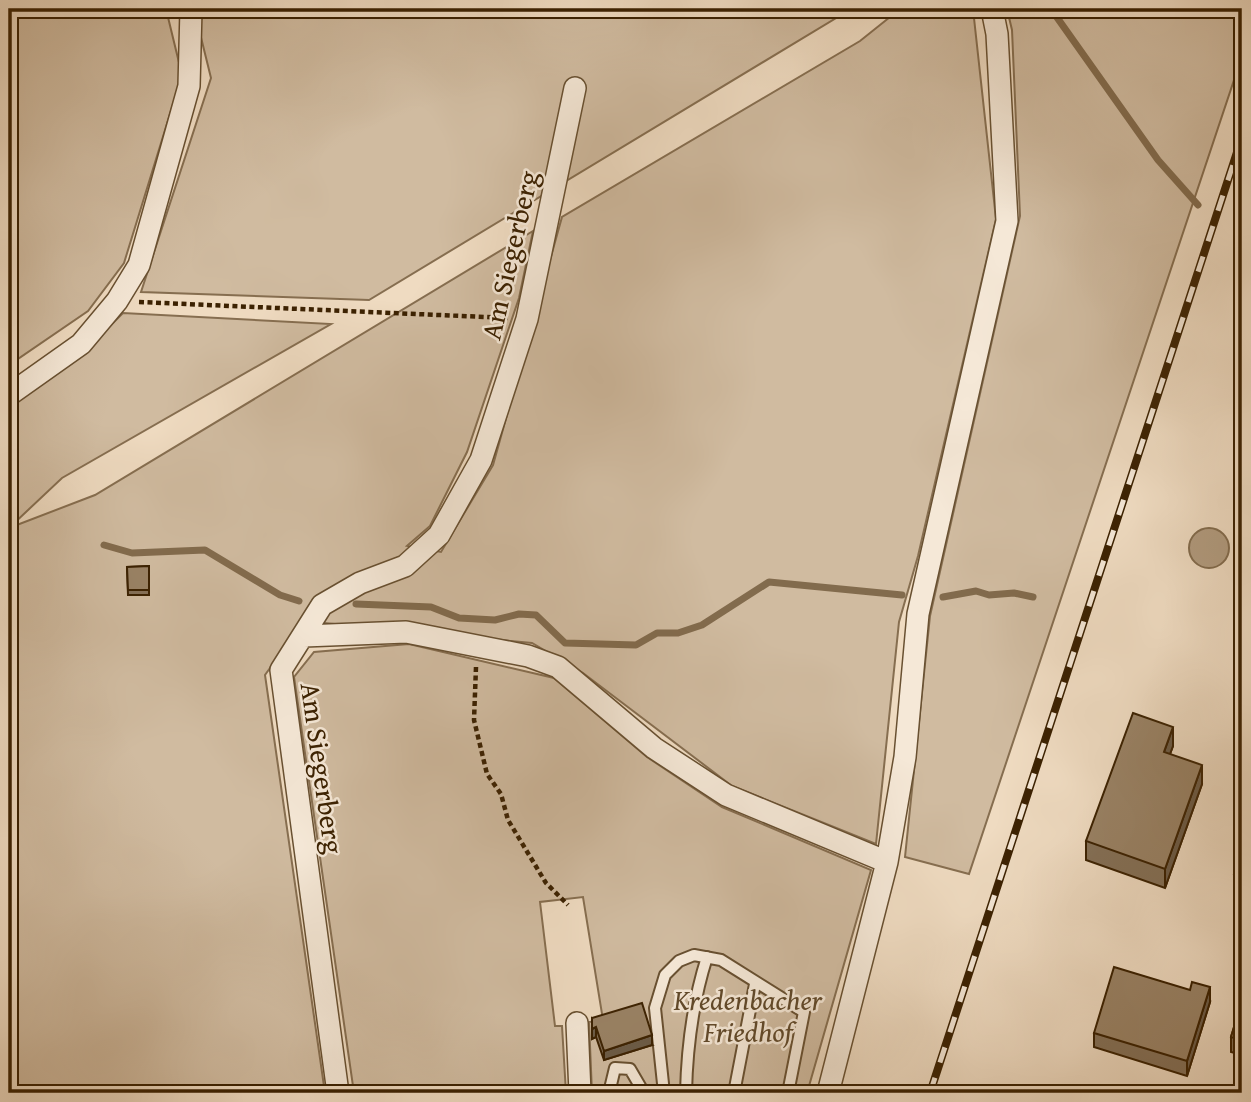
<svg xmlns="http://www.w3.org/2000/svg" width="1251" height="1102" font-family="'Gentium Book Plus',serif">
	<rect width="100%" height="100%" fill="#efdbc1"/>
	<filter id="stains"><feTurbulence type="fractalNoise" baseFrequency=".00286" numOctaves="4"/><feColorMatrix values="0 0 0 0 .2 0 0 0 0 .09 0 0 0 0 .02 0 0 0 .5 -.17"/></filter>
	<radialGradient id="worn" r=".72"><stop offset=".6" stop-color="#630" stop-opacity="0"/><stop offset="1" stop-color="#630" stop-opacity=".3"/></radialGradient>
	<path fill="#d0bba0" stroke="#866e50" stroke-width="2" d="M9,9H166L182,75L124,263L88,311L9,365Z
		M194,9H851L369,300L141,292L211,78Z
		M900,9H973L996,219L918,556L899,622L876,844L732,786L583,673L532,643L304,621L265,675L325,1093H9V404L106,330L123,313L331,324L62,478L9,528L95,495L533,231L519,298L467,452L430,526L407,546L441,552L493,465L562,217L860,41Z
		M1007,9H1242V56L969,874L905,857L930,616L1020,216L1012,30Z
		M409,644L554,678L647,757L722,807L871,870L807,1093H592L589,1022L603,1020L583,897L540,902L555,1026H562L566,1093H354L294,677L314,652Z"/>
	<path fill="#b29c80" stroke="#826b4d" stroke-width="2" d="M1189 548a20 20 0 1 1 40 0a20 20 0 1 1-40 0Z"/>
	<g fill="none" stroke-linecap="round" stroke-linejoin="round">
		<path stroke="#826b4d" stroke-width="7" d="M1051,9L1158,160L1198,205
			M104,545L132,553L205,550L280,595L299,601
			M943,597L976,591L989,595L1014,593L1033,597
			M356,604L431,607L459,618L495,620L519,614L536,615L565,643L636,645L657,633H678L702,625L769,582L902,595"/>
		<defs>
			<path id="lane" d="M609,1093L615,1068L630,1069L644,1093
				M664,1093L655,1008L665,975L679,961L694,955L721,960L804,1012L788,1093
				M686,1093C687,1047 693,1001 707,957
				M734,1093L755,984"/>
			<path id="street" d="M9,395L81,344L117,301L139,265L189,86L191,9
				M304,636L406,632L528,656L558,667L654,748L726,795L887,862
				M577,1023L580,1093
				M338,1093L281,670L322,605L360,583L405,566L439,535L481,460L527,319L575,88
				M828,1093L887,862L905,757L918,614L1007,221L997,34L992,9"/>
		</defs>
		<use href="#lane" stroke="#685031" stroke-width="14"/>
		<use href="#street" stroke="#685031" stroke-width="24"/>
		<path stroke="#3b2101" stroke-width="4.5" stroke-dasharray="5 3.5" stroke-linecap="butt" d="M139,302L508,318
			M476,667L474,720L487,774L501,794L508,820L546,883L568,905"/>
		<use href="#lane" stroke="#f5e8d7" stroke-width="10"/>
		<use href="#street" stroke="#f5e8d7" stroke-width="21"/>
		<defs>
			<path id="rail" d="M930,1093L1242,137"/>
		</defs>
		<use href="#rail" stroke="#3b2101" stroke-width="8"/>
		<use href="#rail" stroke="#f5e8d7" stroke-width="5" stroke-dasharray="16" stroke-linecap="butt"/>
	</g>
	<path fill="#847057" stroke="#3b2101" stroke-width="2" d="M149,566V595H128L127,567Z
		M1173,746L1170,754L1202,784L1165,888L1086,860V841Z
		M1242,847V896L1234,893V874Z
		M1242,1001V1055L1231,1052V1037Z
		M1210,1002L1187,1076L1094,1047V1033Z
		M592,1018L652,1045L604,1060L596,1037L592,1039Z"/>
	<path fill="#6b5b47" stroke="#3b2101" stroke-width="2" d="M1173,727V746L1164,770V752Z
		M1202,765V784L1165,888V869Z
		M1210,987V1002L1187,1076V1061Z
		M596,1027V1037L592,1039V1029Z
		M652,1035V1045L604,1060V1051Z"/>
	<path fill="#998265" stroke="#3b2101" stroke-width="2" d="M149,566V590H128L127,567Z
		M1133,713L1173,727L1164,752L1202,765L1165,869L1086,841Z
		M1242,847V877L1234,874Z
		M1114,967L1190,990L1192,982L1210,987L1187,1061L1094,1033Z
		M1242,1001V1041L1231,1037Z
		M642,1003L652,1035L604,1051L596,1027L592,1029V1018Z"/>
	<g text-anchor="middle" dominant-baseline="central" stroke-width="5" stroke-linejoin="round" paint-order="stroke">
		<g font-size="28" fill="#3b2101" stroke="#f5e8d7">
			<text transform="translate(509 255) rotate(-77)">Am Siegerberg</text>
			<text transform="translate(323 768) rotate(82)">Am Siegerberg</text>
		</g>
		<g font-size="28" font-style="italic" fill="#604829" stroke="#f5e8d7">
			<text x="748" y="999">Kredenbacher<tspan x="748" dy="32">Friedhof</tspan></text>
		</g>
	</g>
	<rect width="1251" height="1102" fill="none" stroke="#efdbc1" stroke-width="35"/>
	<rect x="10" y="10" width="1230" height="1081" fill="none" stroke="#3b2101" stroke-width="3.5"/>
	<rect x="18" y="18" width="1216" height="1067" fill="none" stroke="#3b2101" stroke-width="2"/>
	<rect width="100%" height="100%" filter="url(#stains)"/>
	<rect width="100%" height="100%" fill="url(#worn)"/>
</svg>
